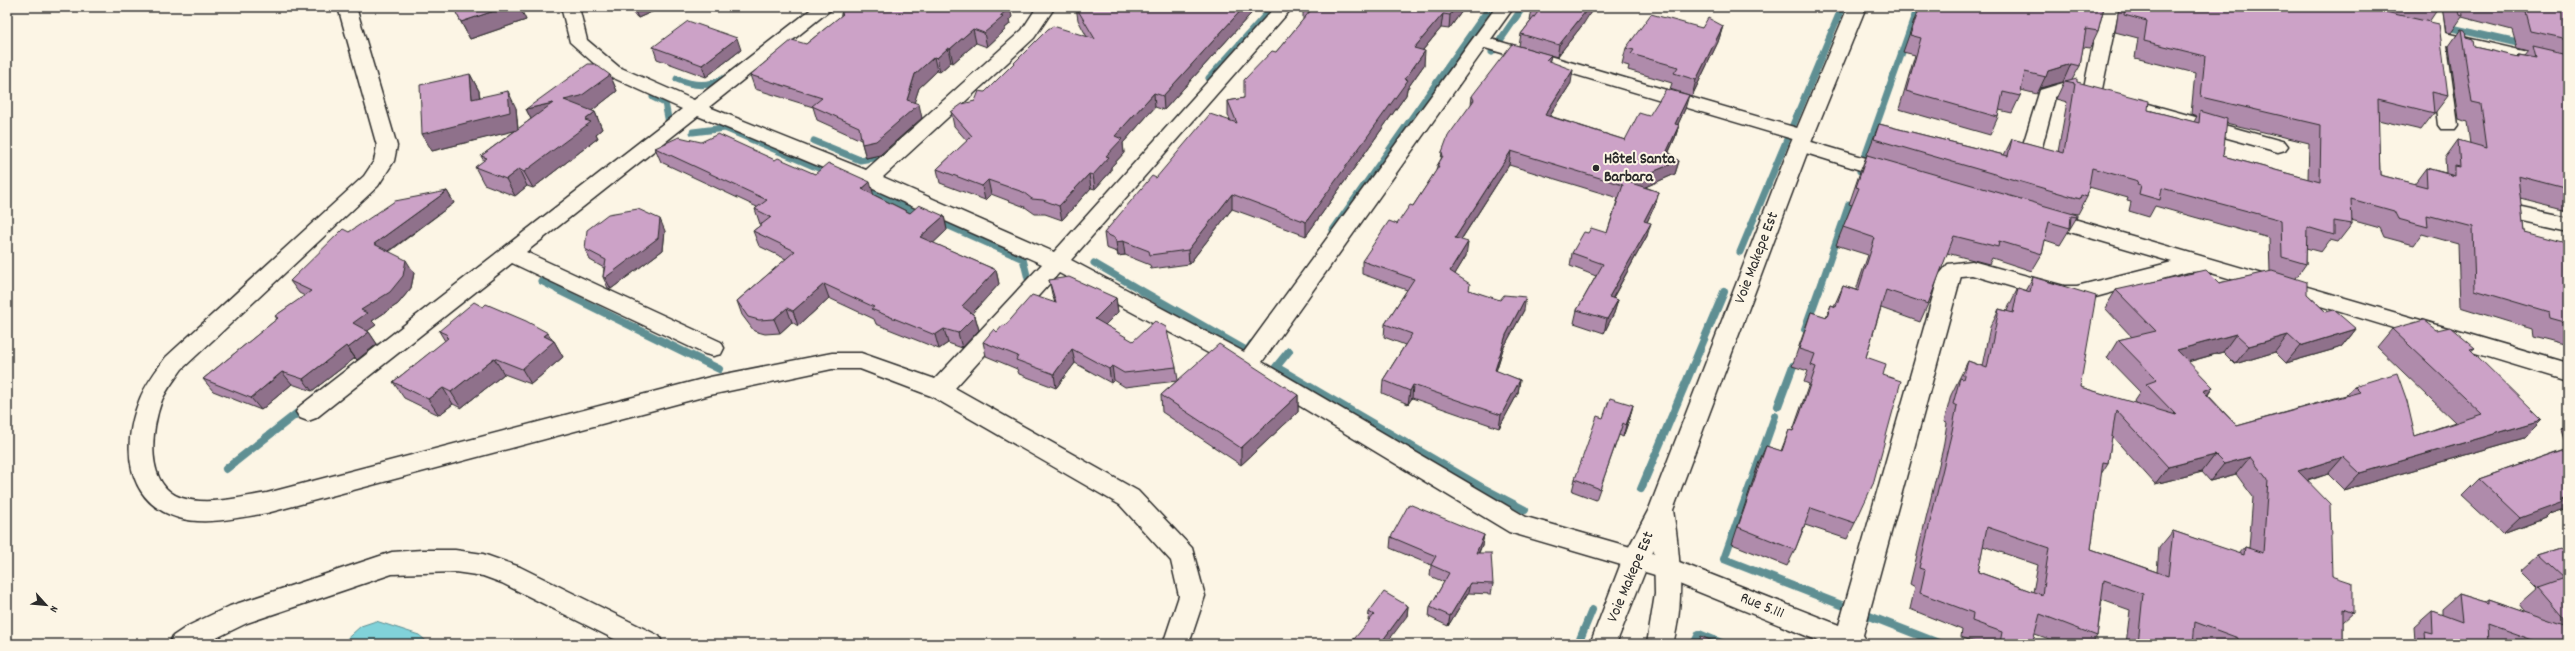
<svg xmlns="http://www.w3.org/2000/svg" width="2575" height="651" font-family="Dekko,sans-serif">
	<rect width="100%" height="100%" fill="#fcf5e5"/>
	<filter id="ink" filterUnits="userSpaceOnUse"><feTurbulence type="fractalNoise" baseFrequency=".025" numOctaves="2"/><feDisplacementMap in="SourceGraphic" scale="8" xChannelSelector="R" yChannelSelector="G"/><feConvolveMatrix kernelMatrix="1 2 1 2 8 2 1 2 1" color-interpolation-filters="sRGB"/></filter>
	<g filter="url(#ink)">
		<path fill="#81d2d9" stroke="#5f8f93" d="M376,621L419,635L430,644H341L361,626Z"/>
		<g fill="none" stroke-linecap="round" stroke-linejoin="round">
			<path stroke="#5f8f93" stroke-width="7" d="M2443,26L2526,45
				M1492,52L1523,7
				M1209,78L1273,7
				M677,79C693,86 710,87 725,78
				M653,97L665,103L669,123L663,128
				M693,132L725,128L830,173
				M814,141L860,160L891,155
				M1860,171L1918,7
				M863,187L923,215
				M938,221L1023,259L1028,279
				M1333,230L1490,7
				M1740,252L1842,7
				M1094,263L1142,291
				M541,281L560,291
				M1819,291L1849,204"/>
			<path stroke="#5f8f93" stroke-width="8" d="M558,290L719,369
				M1140,290L1245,350H1248L1252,344
				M1805,329L1819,290
				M1289,351L1276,367L1481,487L1525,510
				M1778,406L1793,366
				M1775,416L1724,559L1941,644
				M226,469L305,407
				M1641,489L1724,292
				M1578,644L1592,610
				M1694,644L1699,634L1724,644"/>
			<defs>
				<path id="minor" d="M338,7H356L397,146L394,161L378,186L182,369C175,379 167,389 162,400C151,429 144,486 182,498C208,506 241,497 267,493L710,377L832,353H861L935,379L1042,264L862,184L698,116L526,252L721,342L724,348L721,354L713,356L705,354L512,263L316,418L308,421L300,418L296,412L300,406L682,109L607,75L570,42L561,7H579L587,40L619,67L694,100L814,7H834L709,107L866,170L1022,30L1037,7H1055L1034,38L883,177L1054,252L1275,7H1293L1071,260L1244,352L1496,7H1514L1491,39L1811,132L1814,136L1808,141L1900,168L1903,173L1900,178L1893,180L1886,178L1793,149L1790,145L1796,140L1485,48L1262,362L1526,517L1669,558L1839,625L1939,275L1948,264L1972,261L2064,286H2077L2172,262L2036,222L2033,217L2036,212L2043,210L2050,212L2568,363V381L2205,271L2188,272L2077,302H2064L1972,275L1961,276L1863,635L1868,644H1826L1662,577L1509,532L1240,370L1059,273L955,388L1138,491L1192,548L1205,596L1189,644H1163L1179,596L1171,561L1120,505L931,396L860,369H832L710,395L267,513C239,517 207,526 179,518C126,503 121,446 139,401C145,385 156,371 166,357L364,176L374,161L377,146Z
					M2101,7H2119L2101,94L2099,98C2085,102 2069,89 2055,97L2041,151L2038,155L2031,157L2024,155L2021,151L2040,90L2063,83L2084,87Z
					M2424,7H2442L2445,33L2568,61V73L2447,45L2458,125L2455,129H2441L2438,125L2428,40L2405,35L2402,31L2405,27L2411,26L2427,29Z
					M2120,96L2285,142L2288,146L2285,150L2278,152L2113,106L2111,102L2113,98Z
					M2517,206L2568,217V231L2510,218L2507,213L2510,208Z
					M422,550H455L483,554L520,567L659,636L663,644H624L502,583L483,576L455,572L392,574L247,623L204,644H169L173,636L188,626L230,606L392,552Z"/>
				<path id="major" d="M1848,7H1866L1810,145L1673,510C1680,556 1685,599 1673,644H1647L1655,594L1654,549L1616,644H1590L1623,558L1649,509L1790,145Z"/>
			</defs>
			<use href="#minor" stroke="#2b2b2b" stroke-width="3"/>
			<use href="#major" stroke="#2b2b2b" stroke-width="3"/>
			<use href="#minor" fill="#fcf5e5" fill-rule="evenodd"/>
			<use href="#major" fill="#fcf5e5" fill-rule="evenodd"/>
		</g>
		<path fill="#af8bab" stroke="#2b2b2b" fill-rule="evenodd" d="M453,7H533L523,11L521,10L526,20L470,39Z
			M626,7H663L638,18Z
			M1076,7H1257L1164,110L1155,107L1123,143L1124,153L1111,167V171L1095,189L1091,188L1062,220L1045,214H1035L1025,207L991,194L985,200L940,183L937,169L967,141L954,126L951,112L975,101L985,92L1087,37L1078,20Z
			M1465,7L1449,29L1441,28L1423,50L1424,65L1407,89L1406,95L1306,236L1232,209L1189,264L1151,269L1150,265L1125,255L1118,256L1117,252L1106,248L1104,233L1156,178L1231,121L1228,116V101L1244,98L1276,52L1303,20V8Z
			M1919,7H2104L2098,31L2090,48L2083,47L2080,66L2072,80L2148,110L2194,122L2197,116L2191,114L2195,73L2135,58L2138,38L2115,32L2119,7H2437V10L2429,22L2448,96L2435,113H2434L2421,130L2378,120L2380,175L2414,184L2426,168L2446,173L2445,158L2458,140L2470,144L2467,122L2459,119L2449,46L2461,29L2466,38L2474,47L2517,57L2519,55L2525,56L2529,51L2517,48L2512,30L2462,17L2451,33L2446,32L2442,7H2568V210L2520,198L2524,232L2568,249V345L2533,336L2532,329L2460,307L2458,244L2422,234L2414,245L2384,237L2380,228L2351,220L2352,224L2338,242L2330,240L2321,252L2306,248V264L2296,278L2307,294L2326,312L2356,329L2342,347L2286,363L2275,352L2235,364L2223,352L2188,362L2213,387L2208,395L2237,426L2346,395L2354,386L2415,436L2455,422L2377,347L2392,329L2437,330L2475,348L2471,351L2524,438L2344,490L2328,474L2308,481L2332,576L2353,613L2343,622V644H2196L2193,643V644H2126L2130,610L2102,600L2097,636L2091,644H2063L2035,634L2032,644H1979L1961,637L1962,630L1910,609L1915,587L1910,584L1943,448L1947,423L1944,422L1951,395L1968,361L1982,366L1990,327L1999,309L2007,311L2009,306L2018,288L2025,291L2033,277L2080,387L2136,404L2134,401L2140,392L2107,358L2118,340L2132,337L2105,308L2116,290L2219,283L2270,272L2269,238L2155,206L2149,217L2129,211L2131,202L2127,201L2128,198L2089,187L2087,197L2078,214L2072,213V214L2077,217L2060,245L2045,240L2042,254L2032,271L1992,258L1989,264L1947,253L1928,304L1920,322L1881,308L1866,357L1883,375L1855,523L1847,539L1805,525L1795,550L1787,566L1732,544L1759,462L1766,446L1781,451L1789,430L1793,431V430L1809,384L1804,382L1808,371L1792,366L1805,329L1811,312L1826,317L1831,305L1834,306L1843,286L1856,290L1868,255L1836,245L1852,205L1849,204L1860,172L1879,124L2004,155L2012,139L2058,152L2067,102L2056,99L2064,82H2063L2040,88L2037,94L2021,90L2020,96L2012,113L1999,110L1998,117L1990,135L1899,109L1915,55L1903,52ZM2226,123L2309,143L2308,179L2223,156ZM2112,436L2155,484L2202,472L2210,481L2236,474L2253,497L2249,548L2245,547L2239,554L2173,531L2159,548L2157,572L2091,549L2101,474L2108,463ZM1983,546L2038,565L2033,592L1978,572Z
			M1532,9L1584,23L1557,57L1519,46L1521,34L1531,21H1530Z
			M841,13L1012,17L1009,20L1010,24L1005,28V30L987,47L976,43L953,63L951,62L940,72L937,71L919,88L914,102L922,118L880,155L866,158L861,140L817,120L813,107L755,89L750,75L806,44L841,16Z
			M1723,26L1718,42L1692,96L1670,89L1672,83L1628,70L1629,66L1622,64L1626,48L1702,28Z
			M653,47L741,50L706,77L657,59Z
			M1551,55L1549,62L1571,83L1550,116L1625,140L1649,116L1685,109L1678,124L1679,125L1675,138L1669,152L1679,161L1675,174L1645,187L1659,192L1655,205L1647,222V236L1613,298L1618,300L1614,313L1604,333L1574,323L1577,310L1596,276L1570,266L1572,253L1588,233H1607L1618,198L1509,165L1461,240L1466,256L1455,274L1469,290L1524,310L1503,349L1496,371L1520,380L1518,393L1499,428L1412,398L1408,404L1382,393L1383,380L1405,345L1384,337L1385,324L1407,290L1362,274V261L1397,224L1413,206L1436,171L1437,166L1441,159L1442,152L1471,105L1472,96Z
			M470,74L479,91L480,97L516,108L518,129L531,119L526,109L610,75L617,91L591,111L595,112L602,129L596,134L598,138L533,188L527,186L515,196L484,184L475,167L484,161L481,156L516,130L432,151Z
			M655,148L775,160L874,195L910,213L944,216L947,230L933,243L996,270L999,284L972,313L975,316L979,330L962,348L948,343L939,349L876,324L874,319L829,298L798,326L792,322L780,333L765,334L754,331L742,315L737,301L786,259L759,246L753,231L762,224H760L755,209L757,207L661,162Z
			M447,191L454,203L389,252L414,273L411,288L398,304L372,321L376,325L367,331L369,332L377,344L357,360L355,358L312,391L292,384L261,410L213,391L203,379L277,319L275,316L305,296L299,293L290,281L349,232Z
			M665,231L663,250L611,289L608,288L603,277L604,268L590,260L585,249Z
			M1049,280L1116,298L1118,312L1105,325L1176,367L1178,380L1298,395V412L1241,465L1162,412L1161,395L1177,381L1125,387L1114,380L1111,383L1075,363L1056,388L1019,374L1017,369L986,356L983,342L997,332L1055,303L1052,294Z
			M439,331L552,340L554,341L563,357L531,384L504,374L461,408L453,404L439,415L404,398L393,382L445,341Z
			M1633,405L1630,417L1623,437L1619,435L1596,500L1572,491L1575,479L1603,418Z
			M2568,422V508L2550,514L2546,518L2503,534L2462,496L2479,479L2567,448L2561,429Z
			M1484,535L1482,545L1479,553L1493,584L1491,594L1468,593L1448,626L1429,617L1430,607L1444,582L1430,576L1431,565L1390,548L1391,537Z
			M2568,546V644H2412L2415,641L2414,627L2432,611L2442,615V609L2459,594L2485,602L2489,599L2526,612L2520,604L2538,588L2521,571L2539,555Z
			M1408,606L1407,616L1368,621L1369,612Z"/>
		<path fill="#8f718b" stroke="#2b2b2b" d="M506,7H520L526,20L470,39L461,22Z
			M522,7H533L523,11Z
			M633,7H663L638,18Z
			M1005,7H1010L1012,17L1009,20L1010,24L1005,28V30L987,47L984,33L1000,16L1004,8Z
			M1244,7H1257L1164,110L1163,96Z
			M1456,7H1465L1449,29L1450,15Z
			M1589,7H1594L1584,23L1557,57L1559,45Z
			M1443,14L1441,28L1413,62L1414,48Z
			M1723,26L1718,42L1692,96L1696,80Z
			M973,29L976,43L953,63L950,49Z
			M737,38L741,50L706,77L702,65Z
			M948,48L951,62L940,72L937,58Z
			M1425,51L1424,65L1407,89L1406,95L1306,236V222L1405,79Z
			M1551,55L1548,68L1546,60Z
			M934,57L937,71L919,88L912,110L919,104L922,118L880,155L866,158L862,144L907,100L915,74Z
			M2071,64L2063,82L2040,88L2048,71Z
			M1573,70L1571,83L1542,128L1545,115Z
			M470,74L479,91L481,117L472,99Z
			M610,75L617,91L589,113L564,100Z
			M508,91L516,108L518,130L432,151L422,134Z
			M1154,93L1155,107L1123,143L1124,153L1111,167V171L1095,189L1093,175L1115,136Z
			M1689,95L1685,109L1672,137L1675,124Z
			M553,103L534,125L526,109Z
			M595,112L602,129L596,134L598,138L533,188L524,172Z
			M1679,125L1675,138L1663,164L1667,151Z
			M1511,151L1509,165L1453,252L1455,238Z
			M1679,161L1675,174L1625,196L1628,182Z
			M519,169L527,186L515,196L506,179Z
			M1089,174L1091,188L1062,220L1059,206Z
			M988,180L991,194L985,200L982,186Z
			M870,182L874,196L862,189Z
			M447,191L454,203L382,256L374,244Z
			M1659,192L1655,205L1641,235L1644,221Z
			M1232,194V209L1189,264L1188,250Z
			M944,216L947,230L924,252L920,237Z
			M660,219L665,231L663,250L611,289L605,278Z
			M1651,223L1647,236L1606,310L1609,297Z
			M1123,241L1125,255L1118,256L1116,242Z
			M1468,242L1466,256L1449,284L1450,271Z
			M406,260L414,273L411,288L398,304L372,321L376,325L362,335L353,323L361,310Z
			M996,270L999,284L966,320L962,306Z
			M824,284L829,298L798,326L793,311Z
			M1526,297L1524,310L1503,349L1492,384L1495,370L1506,335Z
			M1116,298L1118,312L1097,333L1095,319Z
			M1618,300L1614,313L1604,333L1607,319Z
			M787,308L792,322L780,333L774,319Z
			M975,316L979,330L962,348L958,333Z
			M944,329L948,343L939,349L935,335Z
			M2356,329L2342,347L2286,363L2300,346Z
			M369,332L377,344L357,360L348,348Z
			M548,333L553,341H554L563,357L531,384L522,369L544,336Z
			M2236,334L2223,352L2165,368L2177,350Z
			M2288,335L2275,352L2235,364L2249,346Z
			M346,346L355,358L312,391L303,379Z
			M1072,349L1075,363L1056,388L1054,374Z
			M494,358L504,374L461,408L451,392Z
			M1112,366L1114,380L1111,383L1109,369Z
			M282,372L292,384L261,410L251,398Z
			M1520,380L1518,393L1499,428L1501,415Z
			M1413,385L1412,398L1408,404L1410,391Z
			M2213,387L2200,405L2203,391Z
			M443,388L453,404L439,415L428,399Z
			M1298,395V412L1241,465V448Z
			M1633,405L1630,417L1623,437L1626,425Z
			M2542,420L2524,438L2344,490L2360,473Z
			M2215,455L2202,472L2155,484L2168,467Z
			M2250,457L2236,474L2210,481L2224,464Z
			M2343,457L2328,474L2283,488L2298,471Z
			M2568,498V508L2550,514L2546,518L2503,534L2520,518Z
			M1484,535L1482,545L1474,563L1476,553Z
			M1470,583L1468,593L1448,626L1450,616Z
			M1408,606L1407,616L1386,644H1380Z"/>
		<path fill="#cca2c7" stroke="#2b2b2b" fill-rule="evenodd" d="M453,7H506L461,22Z
			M848,7H1005L1004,8L1007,10L1000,16L1003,17L984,33L973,29L950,49L948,48L937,58L934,57L915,74L907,100L919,104L876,141L862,144L859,127L812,106L822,98L750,75L792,40L806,44L843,14L841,13Z
			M1076,7H1244L1163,96L1154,93L1115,136L1122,139L1106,156L1109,157L1093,175L1089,174L1059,206L1043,200L1032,199L1023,192L988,180L982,186L937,169L972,136L951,112L962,104L975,101L979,91L985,92L1048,29L1053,26L1095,39Z
			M1304,7H1456L1450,15L1443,14L1414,48L1425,51L1405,79L1408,80L1306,222L1232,194L1188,250L1150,255L1149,251L1123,241L1116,242L1115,238L1104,233L1152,176L1156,178L1210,114L1237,123L1228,101L1244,98V80L1272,51L1276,52L1311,10L1303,8Z
			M1534,7H1589L1559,45L1521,34L1538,12L1532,9Z
			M1920,7H2104L2098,31L2086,29L2080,66L2071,64L2048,71L2046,77L2025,72L2020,96L2003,92L1998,117L1906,91L1921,38L1910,35Z
			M2125,7H2363L2439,24L2448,96L2432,92L2434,113L2378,99L2380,175L2427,187L2426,168L2455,176V166L2460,167L2458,140L2487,148L2481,104L2472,102L2461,29L2465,30L2466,38L2473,40L2474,47L2519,57V55L2536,58L2533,46L2568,54V189L2518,176L2524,232L2566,243V248L2568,249V323L2550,318L2549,312L2475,290L2473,227L2427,215L2428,227L2398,219L2394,211L2351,199L2352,224L2334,221V235L2307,227L2306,264L2282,257L2281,220L2162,188L2160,200L2139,194L2141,185L2137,184L2138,181L2092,168L2087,197L2081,195L2080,199L1874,139L1879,124L2008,156L2012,139L2064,153L2075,84L2065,82L2077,79V82L2149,101L2148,110L2199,123L2200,111L2227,119L2223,156L2320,182L2321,125L2201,97L2205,56L2144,41L2147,21L2124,15Z
			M2424,7H2437V10Z
			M2457,7H2462L2463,16L2459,15Z
			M2502,7H2568V39L2530,31L2525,12Z
			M1651,14L1702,28L1708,18L1723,26L1696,80L1674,73L1678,67L1631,54L1634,50L1626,48Z
			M688,21L737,38L702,65L653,47Z
			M1512,44L1551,55L1546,60L1573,70L1545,115L1625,140L1639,113L1649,116L1666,89L1689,95L1675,124L1679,125L1667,151L1679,161L1628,182L1659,192L1644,221L1651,223L1609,297L1618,300L1607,319L1577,310L1603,264L1572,253L1584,232L1588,233L1591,228L1607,233L1623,185L1511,151L1455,238L1468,242L1450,271L1470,284L1469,290L1500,300L1504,295L1526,297L1506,335L1495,370L1520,380L1501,415L1413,385L1410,391L1383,380L1412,334L1385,324L1414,279L1362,261L1389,221L1397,224L1410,205L1413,206L1439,166H1437L1443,156L1442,152L1448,136L1474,100L1472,96Z
			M588,64H595L610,75L581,96L564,100L595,112L585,120L591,122L524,172L519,169L506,179L475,167L487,158L481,156L553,103L526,109Z
			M470,74L472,99L508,91L510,112L422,134L420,85Z
			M718,134L775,160L778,158L815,174L828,163L870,182L862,189L910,213L919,205L944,216L920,237L996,270L962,306L975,316L958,333L944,329L935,335L871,309L874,307L824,284L793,311L787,308L774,319L759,320L748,317L737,301L795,251L753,231L771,217L755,209L767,200L655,148L679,137L701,142Z
			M1867,155L2077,215V217L2071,216L2070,228L2049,222L2042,254L1999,241L1998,247L1954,236L1928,304L1886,290L1866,357L1886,364L1883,375L1901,381L1873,484L1855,523L1811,508L1795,550L1738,527L1766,446L1782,451L1789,430L1793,431L1800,414L1816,367L1811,365L1815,354L1799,349L1811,312L1827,317L1831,305L1836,307L1843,286L1858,291L1875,238L1843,227L1859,188L1856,187Z
			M447,191L374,244L406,260L403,276L390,292L361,310L367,313L353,323L369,332L348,348L346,346L303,379L282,372L251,398L203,379L278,318L275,316L311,291L290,281L343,229L349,232L395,201Z
			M638,209L660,219L658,238L605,278L603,277L606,260L585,249L587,230L608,214Z
			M2206,270L2219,283L2272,271L2307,282V294L2326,312L2334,310L2356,329L2300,346L2288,335L2249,346L2236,334L2177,350L2213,387L2203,391L2237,426L2360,392L2354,386L2397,373L2407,401L2415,436L2482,414L2392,329L2424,320L2437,330L2450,327L2475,348L2470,349L2542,420L2360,473L2343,457L2298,471L2330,504L2332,576L2353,583V613L2343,609V644H2238V638L2195,622L2193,644H2138L2143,594L2104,580L2097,636L2040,614L2032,644H2003L2000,643L2002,632L1972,621L1973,613L1920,593L1925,570L1919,568L1952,431L1957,406L1953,404L1960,378L1963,379L1968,361L1987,368L1999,309L2013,313L2018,288L2030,292L2033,277L2096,296L2080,387L2176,415L2146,384L2157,380L2118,340L2156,331L2116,290ZM2116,410L2168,467L2215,455L2224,464L2250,457L2268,480L2263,553L2245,547L2244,555L2173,531L2168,576L2091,549L2103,462L2108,463ZM1987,527L2049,548L2042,595L1978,572Z
			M1069,277L1116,298L1095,319L1133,341L1155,321L1166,327L1176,367L1124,373L1112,366L1109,369L1072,349L1054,374L1016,360L1018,356L983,342L994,329L997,332L1003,325L1005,326L1032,295L1056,303L1049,280Z
			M474,302L483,307L486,304L526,321L548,333L544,336L554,341L522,369L494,358L451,392L443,388L428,399L393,382L448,338L446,337L448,335L439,331Z
			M1219,344L1298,395L1241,448L1161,395Z
			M1610,398L1633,405L1626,425L1623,423L1600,489L1575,479L1597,416L1603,418Z
			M2568,448V498L2563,500L2564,502L2520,518L2479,479Z
			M1409,504L1484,535L1476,553H1491L1493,584L1470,583L1450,616L1430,607L1449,573L1431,565L1436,556L1391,537Z
			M2568,546V622L2539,588L2565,579L2539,555Z
			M1384,592L1408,606L1380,644H1350L1374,615L1369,612Z
			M2459,594L2489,603V599L2568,626V644H2541V643L2488,624L2489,644H2426L2425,632L2433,634L2432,611L2462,622Z
			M1701,636L1719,644H1698Z"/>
	</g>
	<circle fill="#2b2b2b" stroke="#fcf5e5" stroke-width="1.5" cx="1596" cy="168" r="4"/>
	<g text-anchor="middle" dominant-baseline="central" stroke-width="4" stroke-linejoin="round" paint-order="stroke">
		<g font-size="16" font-weight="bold" fill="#2b2b2b" stroke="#fcf5e5" text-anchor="start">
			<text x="1604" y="159">Hôtel Santa<tspan x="1604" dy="18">Barbara</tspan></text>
		</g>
		<g font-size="16" fill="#2b2b2b" stroke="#fcf5e5">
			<text transform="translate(1757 258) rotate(-69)">Voie Makepe Est</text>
			<text transform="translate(1631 577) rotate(-67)">Voie Makepe Est</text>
			<text transform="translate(1762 606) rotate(22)">Rue 5.111</text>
		</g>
	</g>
	<rect width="2575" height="651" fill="none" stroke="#fcf5e5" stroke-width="24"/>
	<rect x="12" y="12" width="2551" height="627" fill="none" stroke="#2b2b2b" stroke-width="1.5" filter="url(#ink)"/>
	<g transform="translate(46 605) rotate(117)" stroke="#fcf5e5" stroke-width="3" paint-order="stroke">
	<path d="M0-3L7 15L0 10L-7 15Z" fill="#2b2b2b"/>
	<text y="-6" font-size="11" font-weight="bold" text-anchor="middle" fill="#2b2b2b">N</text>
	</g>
</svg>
